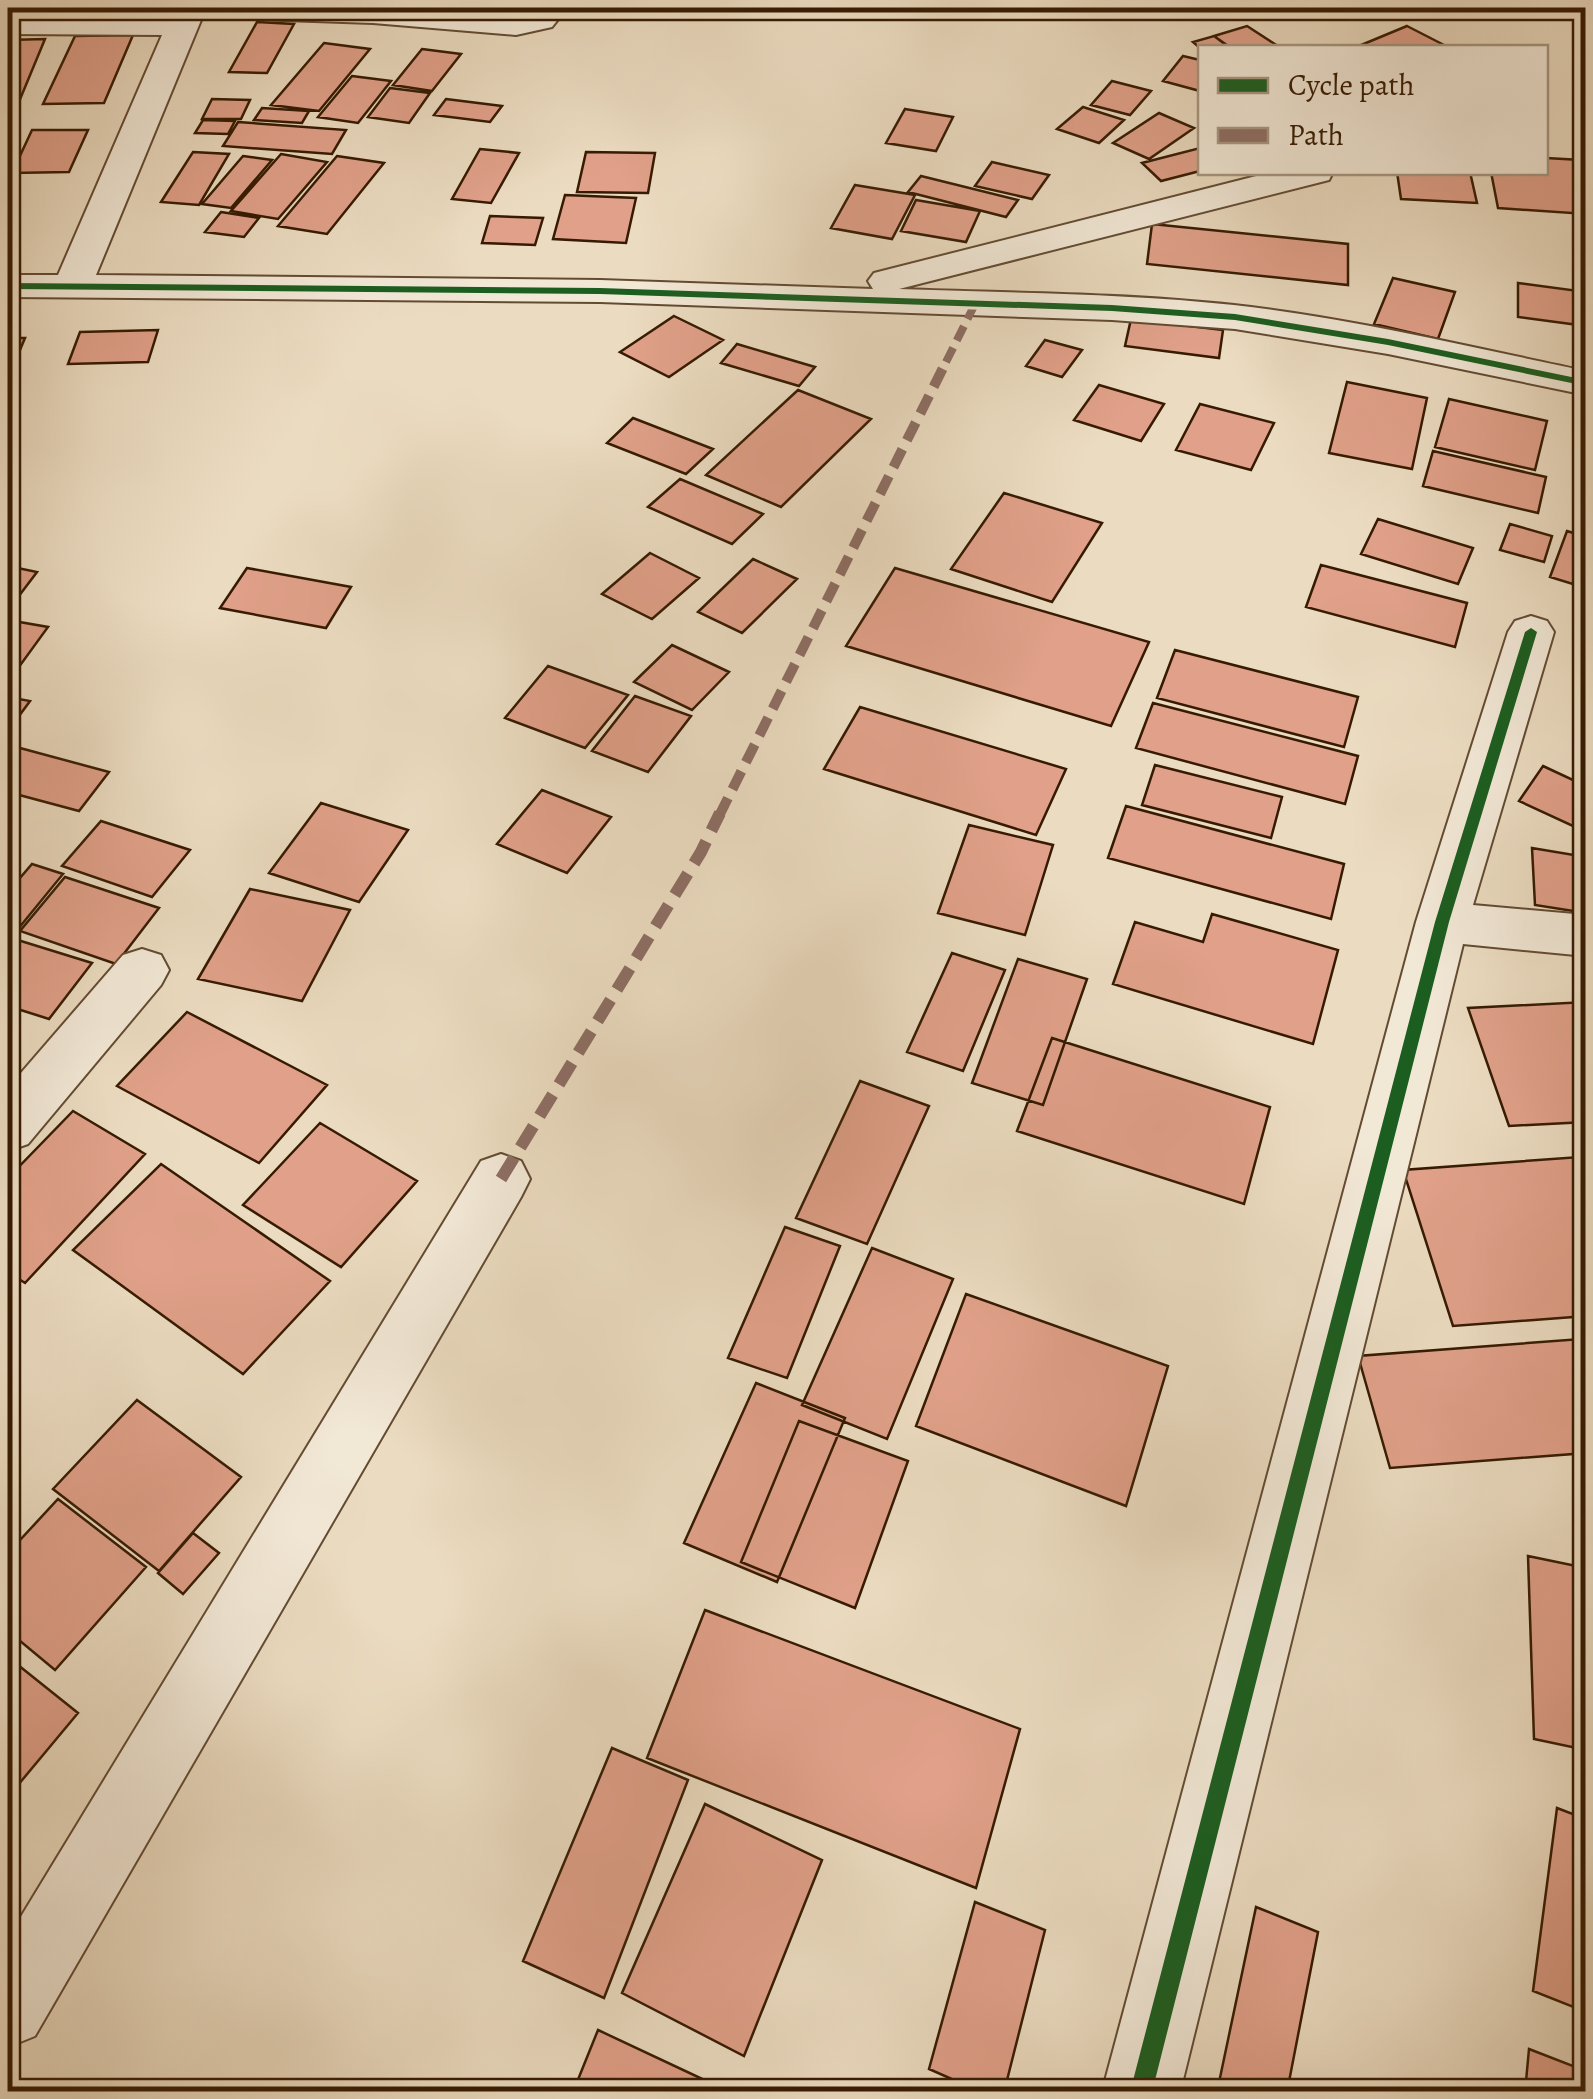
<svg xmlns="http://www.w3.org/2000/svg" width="1593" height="2099" font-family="Alegreya,serif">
	<rect width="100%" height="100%" fill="#ebdbc0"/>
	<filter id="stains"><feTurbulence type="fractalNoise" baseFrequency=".002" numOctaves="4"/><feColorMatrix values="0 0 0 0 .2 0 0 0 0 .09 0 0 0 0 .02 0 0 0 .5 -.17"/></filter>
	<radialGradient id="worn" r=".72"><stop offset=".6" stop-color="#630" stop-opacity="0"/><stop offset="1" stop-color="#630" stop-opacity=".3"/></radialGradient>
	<path fill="#e0a089" stroke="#361b02" stroke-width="2.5" d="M8,8H51L48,14H8Z
		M62,8H140L137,15H58Z
		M488,8H533L530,14L510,15L486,13Z
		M716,8H765L759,16Z
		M257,22L294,24L267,73L229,72Z
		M1247,26L1281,48H1231L1214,36Z
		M1407,26L1446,46L1354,48Z
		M133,35L104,103L43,104L75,36Z
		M1214,36L1230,48H1200L1193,42Z
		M45,39L11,121H8V40Z
		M324,43L370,49L319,111L271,105Z
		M422,49L461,54L432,91L393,85Z
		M1183,56L1200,60V91L1163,81Z
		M352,76L391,81L358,123L318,117Z
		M1112,81L1151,91L1130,115L1091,105Z
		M390,88L430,93L409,123L368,117Z
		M212,99L250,100L241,119H202Z
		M446,99L502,106L490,122L434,115Z
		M1083,107L1124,120L1099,143L1057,129Z
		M262,108L309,111L302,123L254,120Z
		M905,109L953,117L936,151L886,143Z
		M1159,113L1194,128L1149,159L1113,143Z
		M203,120L235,121L228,134L195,133Z
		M238,122L346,130L332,154L223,146Z
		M32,130H88L69,172L12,173Z
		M1200,148V171L1161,181L1142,163Z
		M480,149L519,153L491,203L452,199Z
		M193,152L229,154L199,205L161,202Z
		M586,152L655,153L648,193L577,192Z
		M281,154L327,162L278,219L231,211Z
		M243,156L272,160L231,208L202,204Z
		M337,156L384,163L327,234L278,226Z
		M1546,158L1581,160L1586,180V214L1498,208L1491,172H1546Z
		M992,162L1049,175L1032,199L975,186Z
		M1397,172H1470L1477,203L1401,199Z
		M921,176L1018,200L1006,217L908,192Z
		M855,185L915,195L892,239L831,228Z
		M565,195L636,198L626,243L553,239Z
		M916,200L980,211L966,242L901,231Z
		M221,212L259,218L244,237L205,232Z
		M490,216L543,218L535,245L482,243Z
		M1152,224L1348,244V285L1147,264Z
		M1393,278L1455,292L1438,339L1374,324Z
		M1518,283L1586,292V326L1518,317Z
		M674,316L723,340L669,377L620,352Z
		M1131,319L1223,330L1219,358L1125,346Z
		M158,330L148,362L68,364L80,332Z
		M8,338H25L12,369H8Z
		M1045,340L1082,350L1062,377L1026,366Z
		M737,344L815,367L799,386L721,363Z
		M1347,382L1427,398L1412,469L1329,453Z
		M1099,385L1164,404L1141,441L1074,420Z
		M798,390L871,419L781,507L706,475Z
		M1449,399L1547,421L1535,470L1435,447Z
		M1200,404L1274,423L1251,470L1176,450Z
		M633,418L713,449L686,474L607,443Z
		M1433,451L1546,477L1538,513L1423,486Z
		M680,479L763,514L732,544L648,507Z
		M1004,493L1102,523L1052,602L951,569Z
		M1378,519L1473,548L1458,584L1361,554Z
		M1510,524L1552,536L1544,562L1500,550Z
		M1567,531L1586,537V588L1550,577Z
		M650,553L699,578L652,619L602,594Z
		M753,559L797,579L742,633L698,612Z
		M1321,565L1467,603L1455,647L1306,607Z
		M8,566L37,572L9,609H8Z
		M247,568L351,587L326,628L220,608Z
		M895,568L1149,642L1111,726L846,646Z
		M8,620L48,627L8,682Z
		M672,645L729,672L692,710L634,682Z
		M1175,650L1358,697L1344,747L1157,698Z
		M548,666L628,695L585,748L505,718Z
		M635,696L691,716L648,772L592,751Z
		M8,697L30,701L8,731Z
		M1153,703L1358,756L1345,804L1136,748Z
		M860,707L1066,769L1036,835L824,769Z
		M20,748L109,772L79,811L8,792V763Z
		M1155,765L1282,797L1271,838L1142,805Z
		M1543,766L1586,786V832L1519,801Z
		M542,790L611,817L567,873L497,844Z
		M321,803L408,830L359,902L269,873Z
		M1126,806L1344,864L1331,919L1108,858Z
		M101,821L190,850L152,897L62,866Z
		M969,825L1053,845L1025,935L938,913Z
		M1532,848L1586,857V913L1535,905Z
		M32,864L63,874L18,929L8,925V892Z
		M65,877L159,908L116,964L20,931Z
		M250,889L350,910L302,1001L198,979Z
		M1212,914L1338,950L1313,1044L1113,984L1135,922L1203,942Z
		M8,937L92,963L49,1019L8,1006Z
		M952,953L1005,970L963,1071L907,1052Z
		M1018,959L1087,979L1043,1105L972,1083Z
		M1586,1002V1122L1509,1126L1468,1008Z
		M187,1012L327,1085L259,1163L117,1086Z
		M1052,1038L1270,1107L1244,1204L1017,1131Z
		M860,1081L929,1106L867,1244L796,1218Z
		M73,1111L145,1154L25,1283L8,1272V1178Z
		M320,1123L417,1181L341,1267L243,1205Z
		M1580,1157L1586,1172V1316L1453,1326L1403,1170Z
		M161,1164L330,1281L243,1374L73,1250Z
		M785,1227L840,1246L787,1378L728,1358Z
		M872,1248L953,1279L887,1439L802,1405Z
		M966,1294L1168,1366L1126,1506L916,1426Z
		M1581,1339L1586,1351V1453L1390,1468L1358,1356Z
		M756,1383L845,1418L777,1582L684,1543Z
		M137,1400L241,1477L159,1571L53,1489Z
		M799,1421L908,1461L855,1608L741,1562Z
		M58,1499L146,1567L55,1670L8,1631V1553Z
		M193,1533L219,1553L183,1594L158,1573Z
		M1528,1556L1586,1568V1750L1534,1739Z
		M705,1610L1020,1729L976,1888L647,1758Z
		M8,1657L78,1713L8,1797Z
		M612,1748L688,1780L604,1998L523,1961Z
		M705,1804L822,1860L744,2056L622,1993Z
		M1557,1808L1586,1819V2012L1533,1991Z
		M975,1902L1045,1930L1004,2092H981L929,2069Z
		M1256,1907L1318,1932L1287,2092H1217Z
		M598,2030L730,2092H573Z
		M1529,2049L1586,2071V2092H1525Z"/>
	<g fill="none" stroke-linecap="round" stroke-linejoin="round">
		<defs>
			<path id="street" d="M174,8H206L96,275L600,280L873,289L868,281L874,273L1272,172H1333L1329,180L899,289C1010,293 1123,293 1234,305C1352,318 1469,347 1586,371V395L1388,354L1235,329L1112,320L600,302L8,297V275H58L162,35L8,34V15L171,16Z
				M211,8H422L516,15L535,8H567L552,27L516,35L373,23L227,18L216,15Z
				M1531,616L1547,621L1554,632L1473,905L1586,915V956L1463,944L1180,2092H1102L1416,922L1508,632L1515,621Z
				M142,949L161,955L169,970L161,985L28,1144L8,1151V1088L123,955Z
				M501,1154L521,1161L530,1179L521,1197L35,2036L8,2047V1938L481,1161Z"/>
		</defs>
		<use href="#street" stroke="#634b32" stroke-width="4"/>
		<use href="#street" fill="#f2e8d6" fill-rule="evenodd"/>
		<path stroke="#8d6e63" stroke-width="8" stroke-dasharray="16 8" stroke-linecap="butt" d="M946,362L976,302"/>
		<path stroke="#8d6e63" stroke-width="10" stroke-dasharray="20 10" stroke-linecap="butt" d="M719,816L947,360"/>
		<path stroke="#8d6e63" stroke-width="12" stroke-dasharray="25 12" stroke-linecap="butt" d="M501,1179L701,852L720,813"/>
		<defs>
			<path id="cycleway" d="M8,283L600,288L1112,305L1235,314L1388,339L1586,380V386L1388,345L1235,320L1112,311L600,294L8,289Z
				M1531,628L1537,632L1449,922L1152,2092H1130L1435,922L1525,632Z"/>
		</defs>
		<use href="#cycleway" stroke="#f2e8d6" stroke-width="6"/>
		<use href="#cycleway" fill="#1b5e20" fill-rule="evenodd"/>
	</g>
	<rect width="1593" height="2099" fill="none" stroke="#ebdbc0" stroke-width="40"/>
	<rect x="10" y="10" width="1573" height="2079" fill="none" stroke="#361b02" stroke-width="5"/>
	<rect x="20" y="20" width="1553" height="2059" fill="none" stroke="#361b02" stroke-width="2.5"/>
	<rect x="1198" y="45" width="350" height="130" fill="#f2e8d6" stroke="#a79681" stroke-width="2.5"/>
	<rect x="1218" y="78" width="50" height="15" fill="#1b5e20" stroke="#a79681" stroke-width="2.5"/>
	<text x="1288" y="95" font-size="30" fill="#361b02">Cycle path</text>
	<rect x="1218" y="128" width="50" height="15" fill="#8d6e63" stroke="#a79681" stroke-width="2.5"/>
	<text x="1288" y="145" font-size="30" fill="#361b02">Path</text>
	<rect width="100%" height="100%" filter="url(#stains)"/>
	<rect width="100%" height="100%" fill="url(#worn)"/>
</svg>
